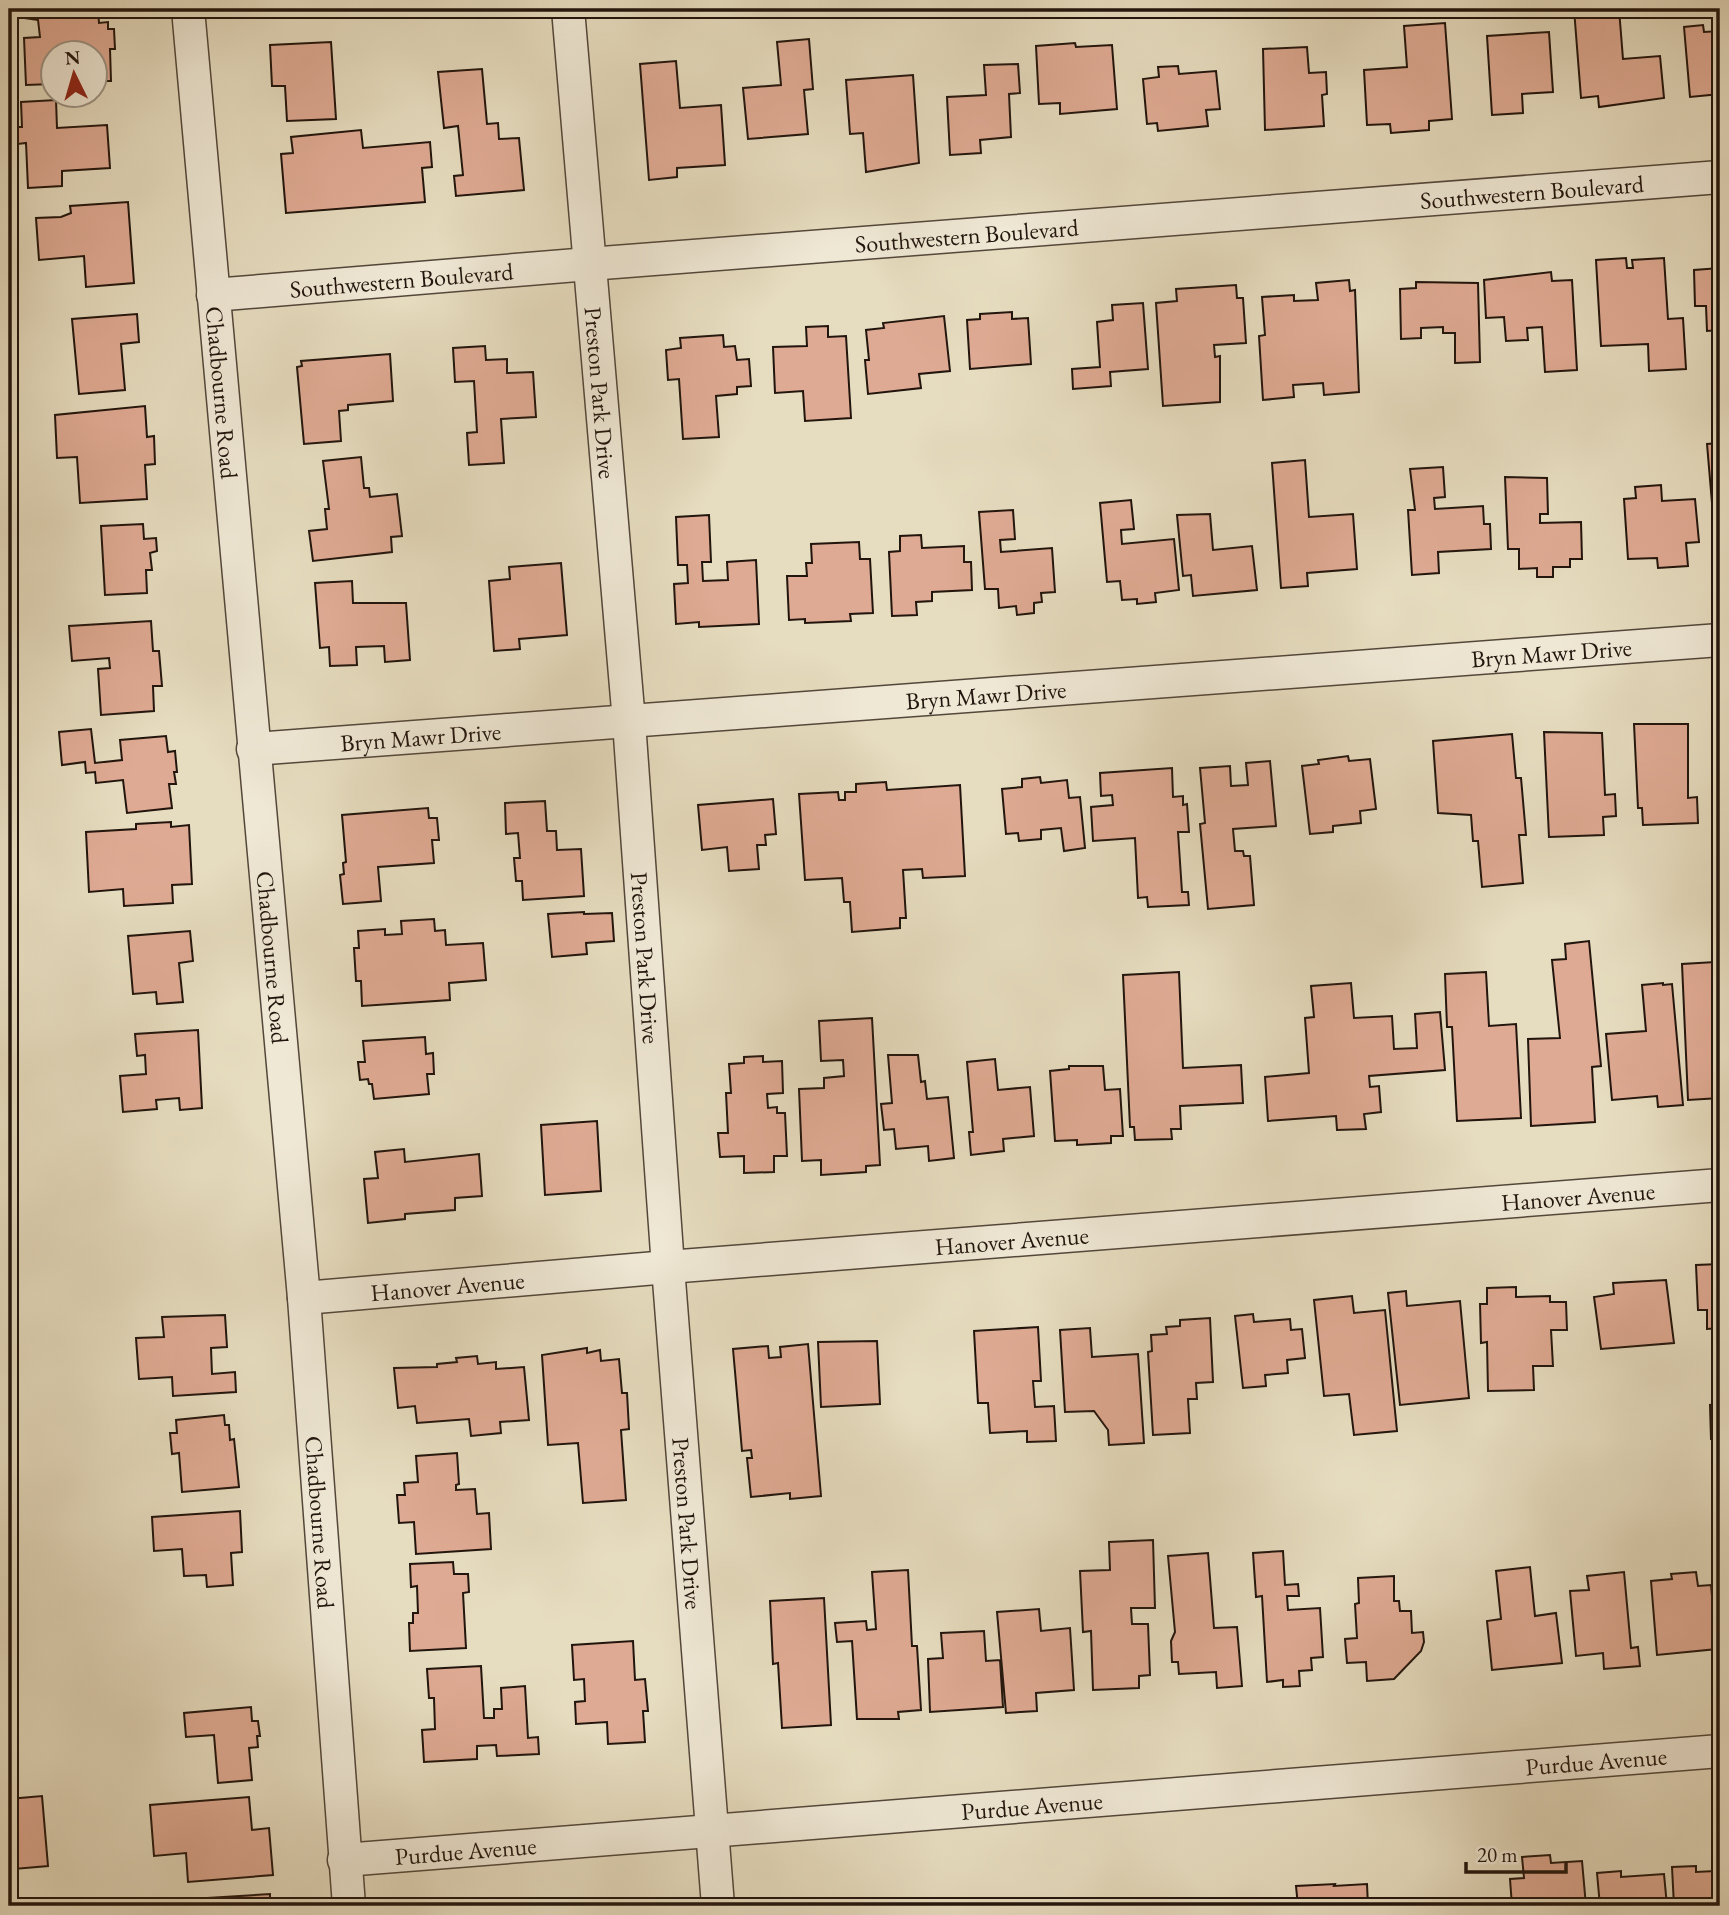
<svg xmlns="http://www.w3.org/2000/svg" width="1729" height="1915" font-family="'EB Garamond',serif">
	<rect width="100%" height="100%" fill="#e6dcbf"/>
	<filter id="stains"><feTurbulence type="fractalNoise" baseFrequency=".00286" numOctaves="4"/><feColorMatrix values="0 0 0 0 .2 0 0 0 0 .09 0 0 0 0 .02 0 0 0 .5 -.17"/></filter>
	<radialGradient id="worn" r=".72"><stop offset=".6" stop-color="#630" stop-opacity="0"/><stop offset="1" stop-color="#630" stop-opacity=".3"/></radialGradient>
	<path fill="#dfaa93" stroke="#22150d" stroke-width="2" d="M17,9H98L99,23L108,22V29H114L115,49H110L111,81H94V52H52V84L26,85L24,38L40,37L38,20L17,17Z
		M266,9H322L266,14Z
		M1574,9H1619L1623,59L1660,56L1664,98L1599,107L1598,96L1581,98Z
		M1445,23L1452,119L1429,121V130L1391,133L1390,124L1367,125L1364,70L1407,67L1404,26Z
		M1703,25L1704,32L1720,31V94L1690,97L1684,27Z
		M1549,32L1553,92L1522,94L1523,113L1492,115L1487,36Z
		M809,39L813,89L804,90L808,134L748,139L743,88L781,85L777,42Z
		M331,42L336,119L287,121L285,86H272L270,45Z
		M1075,43L1076,47L1112,45L1117,109L1060,114V103L1039,104L1036,46Z
		M1307,47L1309,73L1326,72L1327,94L1322,95L1324,126L1265,130L1263,49Z
		M676,61L680,108L721,105L725,165L677,168V177L649,180L640,64Z
		M1018,64L1020,93L1009,94L1011,137L980,140L981,153L950,155L947,97L986,95L984,65Z
		M1178,66L1179,74L1216,71L1220,109L1206,110L1208,126L1158,131L1157,123L1147,124L1143,79L1159,77L1158,67Z
		M482,69L487,124L498,123L499,139L519,138L524,190L456,196L454,176L463,175L458,126L444,128L438,72Z
		M913,75L919,163L866,172L863,133L850,134L846,80Z
		M56,100L57,128L107,125L110,168L62,171V186L28,188L26,143L18,144L17,127H22L21,102Z
		M361,130L363,148L430,142L432,167L422,168L425,202L286,213L281,154L293,153L291,137Z
		M128,202L134,283L86,287L84,256L39,260L36,218L61,217L71,213L70,206Z
		M1626,258L1627,268H1633L1632,260L1664,258L1668,319L1683,318L1686,369L1649,371L1648,344L1601,346L1596,260Z
		M1720,268V330L1707,331L1706,306H1695L1694,270Z
		M1551,272L1552,281L1572,280L1577,370L1545,372L1542,327L1527,328L1528,340L1506,341L1504,317L1486,318L1484,280Z
		M1349,280L1350,291L1355,290L1359,392L1324,395L1323,383L1293,385L1294,397L1263,400L1259,336L1265,335L1262,297L1294,295V301L1318,300L1316,283Z
		M1416,282L1478,283L1480,362L1455,363V333H1443V327L1421,328V338L1401,339L1400,289L1416,288Z
		M1236,285L1237,298H1243L1246,343L1214,345L1215,357L1220,356V402L1163,406L1156,303L1177,301L1176,289Z
		M1143,303L1148,369L1110,372L1111,386L1073,389L1072,369L1100,367L1097,322L1113,320L1112,305Z
		M1012,312V319L1028,318L1031,364L970,369L967,320L980,319V314Z
		M137,314L139,342L121,344L125,390L79,394L72,319Z
		M944,316L950,371L919,374L921,388L868,394L865,360H869L866,330L884,328L883,323Z
		M828,326V337L846,336L851,418L805,421L803,391L775,393L773,347L807,346L806,327Z
		M723,335L724,347L735,346L737,360L749,359L751,386L737,387V394L716,396L719,437L683,439L679,379L668,380L666,350L681,348L680,338Z
		M485,346L486,360L507,359V373L533,372L536,417L501,419L504,463L469,465L467,433L477,432L474,381L455,382L453,348Z
		M390,354L393,401L348,405V410L339,411L341,441L304,444L297,367L302,366L301,361Z
		M145,406L147,437L154,436L155,464L145,465L147,499L80,503L77,457L57,458L55,415Z
		M1720,443V549L1716,550L1707,444Z
		M361,457L364,488H369L370,497L397,494L402,536L391,537L392,552L313,561L309,531L327,529L325,509H329L323,461Z
		M1305,460L1309,517L1353,514L1357,569L1307,573L1308,586L1281,588L1272,463Z
		M1443,467L1445,497L1434,498L1435,509L1483,506L1484,524H1490L1491,549L1438,552L1439,573L1412,575L1408,510H1415L1410,469Z
		M1505,477L1547,478L1548,514H1540V523L1581,522L1582,559H1570V567H1553V577H1537V568L1519,569V549H1508Z
		M1661,485L1662,501L1695,499L1699,542L1686,543L1688,566L1658,568L1657,558L1628,559L1624,499L1636,498L1635,487Z
		M1131,500L1134,529L1121,530L1122,544L1174,539L1179,590L1155,593L1156,602L1137,604V599L1122,600L1120,581L1107,582L1100,503Z
		M1013,510L1015,539L1000,540L1001,552L1052,548L1055,592L1041,593L1042,602L1034,603V613L1017,615L1016,606L999,608L998,589H985L979,512Z
		M1210,514L1213,550L1252,546L1257,590L1193,596L1191,575L1183,576L1177,515Z
		M709,515L711,562H702L703,581L728,580L727,562L756,560L759,624L699,627V622L676,624L674,584L688,583L687,565H678L676,517Z
		M143,524L144,539L156,538L157,551L150,553L152,570H146L147,593L105,595L101,526Z
		M921,535L922,548L964,546V562H971L972,590L932,592V601L916,602L917,615L892,616L889,552L900,551V536Z
		M859,542L860,559H870L873,613L850,614L851,621L805,623V619L789,620L787,576H807L806,563H812L811,544Z
		M561,563L567,635L519,639L520,649L494,651L489,581L510,579L509,567Z
		M352,581L353,603H406L410,660L385,662L384,646L356,647L357,665L330,666L329,647L320,648L315,583Z
		M151,621L153,651H159L162,686H153L154,711L101,715L98,669L110,668L109,658L72,661L69,626Z
		M1634,724H1688V798L1697,797L1698,823L1643,825L1642,808H1638Z
		M91,729L95,763L122,760L120,740L166,736L168,752L175,751L177,772H174L176,784H169L172,808L127,813L123,780L96,783L95,772L86,773L85,762L62,765L59,732Z
		M1713,731H1720V783L1719,772H1715Z
		M1544,732L1602,733L1605,795L1615,794L1616,816L1603,817L1604,835L1549,837Z
		M1512,734L1516,778H1521L1526,835H1519L1523,883L1482,887L1478,841H1473L1471,815L1438,813L1433,741Z
		M1348,756L1349,761L1370,759L1376,809L1360,811L1361,823L1333,826V832L1310,834L1302,766L1319,764L1318,760Z
		M1270,761L1276,826L1233,829L1235,851H1243L1244,856H1250L1254,905L1208,909L1200,824L1205,823L1200,768L1230,766L1231,786L1248,785L1246,763Z
		M1172,768L1173,797L1183,796V805L1187,804L1189,832H1178L1182,892H1188L1189,905L1148,907L1147,897L1138,898L1135,838L1093,841L1091,807L1113,805L1112,795L1101,796L1100,773Z
		M1040,777L1041,783L1067,780L1069,798L1080,797L1085,848L1064,851L1061,828L1041,830V839L1019,841L1018,833L1006,834L1002,789L1022,787V779Z
		M886,782L887,790L960,785L965,876L923,878L922,869L903,870L906,918H900V928L852,932L850,902H844L842,878L805,880L799,794L838,792L839,800H845V792H856V784Z
		M773,799L776,834L765,835L766,845H757L759,869L729,871L727,847L702,850L698,805Z
		M545,801L547,831H556L557,850L581,849L584,896L523,900L522,881H516L514,858H520L518,833L506,834L505,803Z
		M428,808L429,818H437L439,840H432L434,863L378,867L381,901L343,904L340,875L344,874L343,863L346,862L342,815Z
		M171,822V827L189,825L192,884L172,885L173,903L124,906L123,889L89,892L86,832L136,829V824Z
		M584,912V914L612,913L614,941L586,943L587,954L552,957L548,914Z
		M434,919L435,931L445,930L446,945L483,943L486,980L449,983L450,1000L362,1006L361,981H356L354,948H359L358,931L385,929V935L402,934L401,921Z
		M190,931L193,961L179,963L183,1002L157,1004L156,992L133,994L128,936Z
		M1589,941L1601,1066L1592,1067L1595,1122L1531,1126L1528,1039L1560,1038L1552,960L1566,959L1565,944Z
		M1715,962L1717,1005H1720V1098L1688,1100L1682,964Z
		M1179,972L1183,1068L1241,1065L1243,1103L1180,1106L1181,1129H1171L1172,1139L1135,1140L1134,1127H1130L1123,975Z
		M1486,972L1489,1026L1516,1024L1521,1118L1457,1121L1452,1027H1447L1445,974Z
		M1351,983L1354,1018L1392,1016L1394,1049L1417,1048L1415,1014L1440,1012L1445,1070L1369,1076L1370,1087L1379,1086L1381,1112L1364,1114L1366,1129L1337,1130L1336,1116L1268,1121L1265,1077L1309,1073L1305,1018L1314,1017L1311,986Z
		M1663,983V985L1672,984L1683,1105L1658,1107L1657,1096L1612,1100L1606,1034L1646,1031L1642,985Z
		M872,1018L880,1165L866,1166V1172L821,1175V1160L802,1161L799,1089L824,1088V1078L844,1076L843,1060L821,1061L819,1021Z
		M198,1030L202,1108L180,1110L179,1098L156,1100L157,1109L123,1112L120,1076L146,1074L145,1055L137,1056L135,1034Z
		M425,1037L426,1054L433,1053L434,1074H427L429,1094L374,1099L372,1084H369L368,1079L360,1080L358,1062H365L363,1041Z
		M888,1055H918L921,1082L925,1081L927,1099L948,1097L954,1158L929,1161L928,1146L896,1149L894,1129L884,1130L881,1104L892,1103Z
		M763,1056V1062L782,1061L783,1093L767,1094L768,1108L777,1107V1113H785L787,1156H774V1172L744,1173V1156L720,1157L718,1133H728L726,1093H731L729,1064L744,1063V1057Z
		M995,1059L998,1090L1030,1087L1034,1136L1003,1139L1004,1151L971,1155L969,1132H973L967,1062Z
		M1069,1066H1103L1105,1090L1120,1089L1123,1136H1111V1143L1077,1145V1140L1055,1141L1050,1071L1069,1069Z
		M597,1121L601,1191L545,1195L541,1125Z
		M404,1149L405,1162L479,1154L482,1196L455,1198V1210L405,1214V1219L368,1223L364,1179L378,1178L375,1152Z
		M1720,1264V1328L1707,1329V1310H1698L1696,1265Z
		M1666,1280L1674,1343L1601,1349L1594,1297L1614,1294L1613,1283Z
		M1516,1287V1297L1550,1296V1302H1566L1567,1330H1551L1553,1366H1533L1534,1390L1488,1391L1487,1342L1481,1343L1480,1304H1487V1288Z
		M1406,1291L1407,1306L1460,1301L1469,1398L1400,1405L1388,1293Z
		M1352,1296L1354,1313L1385,1310L1397,1431L1354,1435L1349,1394L1324,1396L1314,1300Z
		M1253,1314L1254,1322L1290,1319L1291,1330L1302,1329L1305,1358L1287,1360L1288,1373L1265,1375L1266,1386L1243,1388L1235,1316Z
		M225,1315L227,1347L211,1348L212,1374L235,1372L236,1392L173,1396L172,1377L139,1379L136,1338L164,1337L162,1317Z
		M1210,1318L1213,1382L1196,1383L1197,1399H1188L1190,1433L1153,1435L1148,1352L1152,1351L1151,1335L1167,1334L1166,1327L1180,1326V1320Z
		M1038,1327L1041,1381H1033L1035,1407L1054,1406L1056,1441L1027,1442V1431L990,1433L988,1403H978L974,1331Z
		M1090,1328L1092,1357L1138,1354L1144,1443L1109,1445L1108,1430L1094,1411L1065,1412L1060,1330Z
		M877,1341L880,1404L821,1407L818,1342Z
		M808,1344L821,1496L790,1499V1493L751,1497L747,1458H752L751,1450L742,1451L733,1349L768,1346L769,1358L781,1357L780,1347Z
		M587,1348V1353L600,1350L601,1361L619,1359L622,1393H627L629,1429L621,1430L626,1500L583,1503L578,1443L548,1445L542,1355Z
		M477,1356L478,1364L496,1362V1369L524,1367L529,1420L500,1422L501,1433L471,1436L469,1419L417,1423L415,1406L398,1408L394,1368L437,1367V1364L457,1362L456,1358Z
		M1720,1404V1438L1711,1439L1710,1405Z
		M224,1415L225,1425H229L230,1440L234,1439L239,1487L182,1492L179,1453L172,1454L170,1433H177L176,1420Z
		M457,1453L459,1484L456,1485V1490L475,1489L477,1514L489,1513L491,1549L416,1554L414,1522L399,1523L397,1495H405L404,1483L418,1482L416,1456Z
		M240,1511L242,1552L231,1553L233,1585L207,1587L206,1575L184,1576L182,1549L154,1551L152,1517Z
		M1153,1540L1155,1608H1131L1132,1624H1148L1150,1675L1139,1676V1688L1093,1690L1091,1631L1083,1632L1080,1571L1110,1570L1109,1542Z
		M1283,1551L1285,1585L1298,1584L1299,1596H1287L1288,1610L1320,1608L1323,1657L1311,1658L1312,1670L1299,1671L1300,1686L1283,1687V1680L1267,1682L1262,1596L1256,1597L1253,1553Z
		M1208,1553L1214,1628L1237,1627L1242,1686L1217,1688L1216,1672L1179,1674L1178,1662H1172L1171,1641L1175,1632L1168,1556Z
		M453,1562L454,1574H468L469,1592L463,1593L466,1648L410,1651L409,1623H413V1613H418L417,1586L411,1587L410,1564Z
		M1530,1567L1535,1616L1556,1613L1562,1663L1492,1670L1487,1621L1501,1619L1496,1571Z
		M908,1570L912,1646H917L921,1710L898,1712L899,1719H857L852,1641L837,1642L835,1623L866,1621L867,1630L876,1629L872,1572Z
		M1624,1572L1631,1648L1638,1647L1640,1666L1604,1669L1603,1653L1576,1656L1570,1591L1589,1590L1587,1576Z
		M1696,1572L1698,1586L1711,1585L1717,1649L1657,1655L1651,1581L1672,1579L1671,1574Z
		M1394,1576V1601H1399L1400,1611H1411L1412,1633L1423,1632L1424,1642L1421,1651L1394,1679L1367,1681L1366,1662L1347,1663L1345,1639L1357,1638L1355,1604L1359,1603L1358,1578Z
		M824,1598L831,1725L782,1728L778,1663L773,1664L770,1601Z
		M1039,1609L1041,1631L1070,1628L1074,1690L1036,1693L1037,1711L1006,1713L997,1612Z
		M984,1631L986,1661L1000,1660L1003,1707L930,1712L928,1659L943,1658L941,1633Z
		M633,1641L635,1680L645,1679L648,1711H643L645,1742L608,1744L607,1722L576,1724L575,1702L585,1701L584,1679L574,1680L572,1645Z
		M481,1666L484,1718H494V1709H502L501,1688L525,1686L528,1738L538,1737L539,1754L497,1756L496,1745L477,1746V1759L424,1762L422,1730L435,1729L434,1698H429L427,1669Z
		M251,1707L252,1721H258L260,1736H257L258,1747L249,1748L252,1780L218,1783L214,1735L186,1737L184,1713Z
		M42,1796L48,1866L14,1869L13,1860H9V1799Z
		M249,1797L252,1830L269,1828L273,1875L188,1882L186,1853L154,1856L150,1805Z
		M1550,1855L1551,1863L1582,1861L1586,1906H1512L1510,1879L1524,1878L1522,1857Z
		M1696,1866V1872L1715,1871V1876H1720V1906H1674L1672,1867Z
		M1621,1871V1877L1664,1874L1667,1906H1600L1597,1873Z
		M1335,1884L1334,1886L1367,1884L1368,1906H1298L1296,1886Z
		M270,1894V1906H208V1898Z"/>
	<g fill="none" stroke-linecap="round" stroke-linejoin="round">
		<defs>
			<g id="minor">
				<path id="s1" d="M188,9L304,1298L349,1906"/>
				<path id="s2" d="M568,9L629,722L668,1267L718,1906"/>
				<path id="s3" d="M213,295L589,264L1720,177"/>
				<path id="s4" d="M253,749L1720,640"/>
				<path id="s5" d="M304,1298L668,1267L1720,1185"/>
				<path id="s6" d="M344,1860L1720,1751"/>
			</g>
		</defs>
		<use href="#minor" stroke="#53473a" stroke-width="35"/>
		<use href="#minor" stroke="#efe8d5" stroke-width="32"/>
	</g>
	<g text-anchor="middle" dominant-baseline="central" stroke-width="5" stroke-linejoin="round" paint-order="stroke">
		<g font-size="24" fill="#22150d" stroke="#efe8d5">
			<text stroke="none"><textPath href="#s3" startOffset="1323">Southwestern Boulevard</textPath></text>
			<text stroke="none"><textPath href="#s3" startOffset="756">Southwestern Boulevard</textPath></text>
			<text stroke="none"><textPath href="#s3" startOffset="189">Southwestern Boulevard</textPath></text>
			<text stroke="none"><textPath href="#s1" startOffset="385">Chadbourne Road</textPath></text>
			<text stroke="none"><textPath href="#s2" startOffset="385">Preston Park Drive</textPath></text>
			<text stroke="none"><textPath href="#s4" startOffset="1302">Bryn Mawr Drive</textPath></text>
			<text stroke="none"><textPath href="#s4" startOffset="735">Bryn Mawr Drive</textPath></text>
			<text stroke="none"><textPath href="#s4" startOffset="168">Bryn Mawr Drive</textPath></text>
			<text stroke="none"><textPath href="#s1" startOffset="952">Chadbourne Road</textPath></text>
			<text stroke="none"><textPath href="#s2" startOffset="952">Preston Park Drive</textPath></text>
			<text stroke="none"><textPath href="#s5" startOffset="1278">Hanover Avenue</textPath></text>
			<text stroke="none"><textPath href="#s5" startOffset="710">Hanover Avenue</textPath></text>
			<text stroke="none"><textPath href="#s5" startOffset="144">Hanover Avenue</textPath></text>
			<text stroke="none"><textPath href="#s1" startOffset="1519">Chadbourne Road</textPath></text>
			<text stroke="none"><textPath href="#s2" startOffset="1519">Preston Park Drive</textPath></text>
			<text stroke="none"><textPath href="#s6" startOffset="1256">Purdue Avenue</textPath></text>
			<text stroke="none"><textPath href="#s6" startOffset="690">Purdue Avenue</textPath></text>
			<text stroke="none"><textPath href="#s6" startOffset="122">Purdue Avenue</textPath></text>
		</g>
	</g>
	<rect width="1729" height="1915" fill="none" stroke="#e6dcbf" stroke-width="35"/>
	<rect x="10" y="10" width="1708" height="1894" fill="none" stroke="#22150d" stroke-width="3.5"/>
	<rect x="18" y="18" width="1694" height="1880" fill="none" stroke="#22150d" stroke-width="2"/>
	<g transform="translate(74 74) rotate(355)"><circle r="33" fill="#efe8d5" stroke="#9d9485" stroke-width="2"/>
	<path d="M0-5L12 26L0 18L-12 26Z" fill="#8f2418"/>
	<text y="-10" font-size="19" font-weight="bold" text-anchor="middle" fill="#22150d">N</text>
	</g>
	<path d="M1466 1862v10h100v-10" fill="none" stroke="#22150d" stroke-width="3.5"/>
	<text x="1477" y="1862" font-size="21" fill="#22150d" stroke="#efe8d5" stroke-width="5" paint-order="stroke">20 m</text>
	<rect width="100%" height="100%" filter="url(#stains)"/>
	<rect width="100%" height="100%" fill="url(#worn)"/>
</svg>
